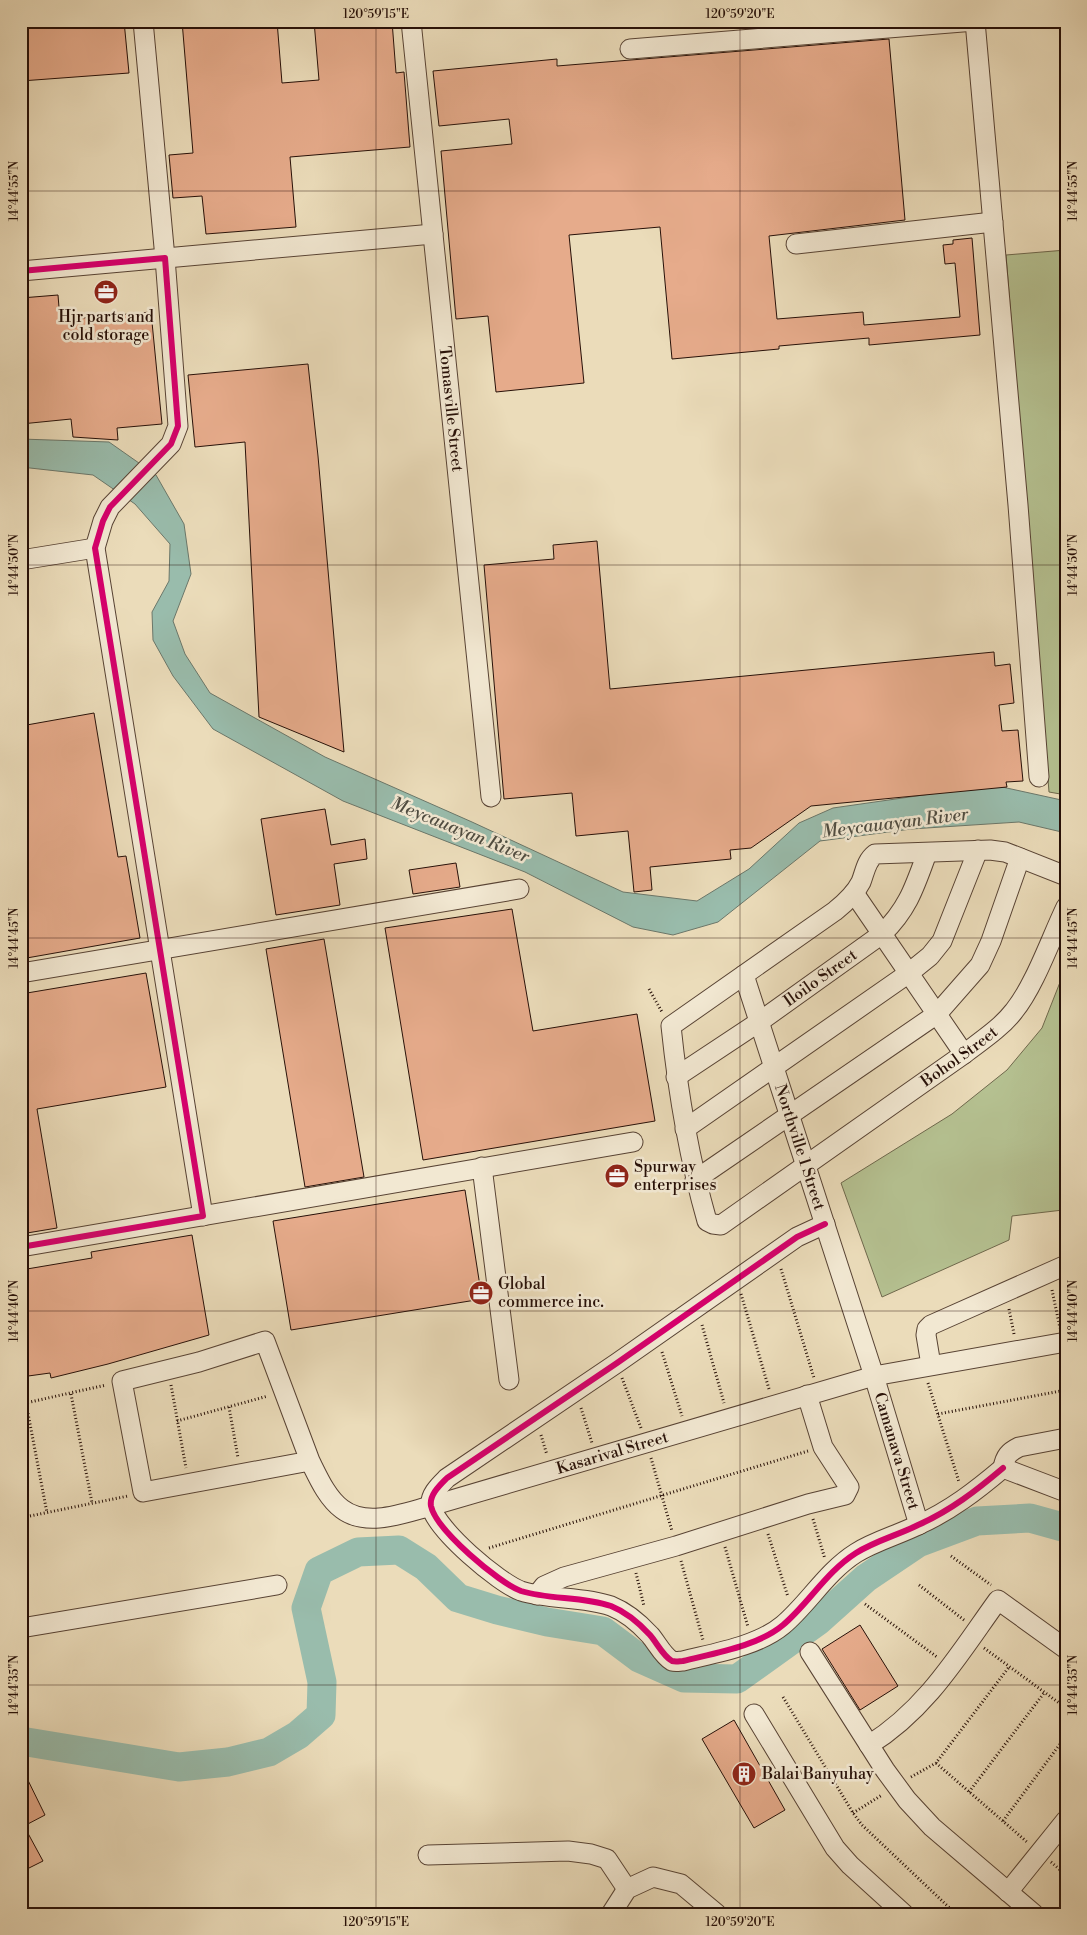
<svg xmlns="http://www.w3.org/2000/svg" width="1087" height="1935" font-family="'Libre Bodoni',serif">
	<rect width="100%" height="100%" fill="#ebdcba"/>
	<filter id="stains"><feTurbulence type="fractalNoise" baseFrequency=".004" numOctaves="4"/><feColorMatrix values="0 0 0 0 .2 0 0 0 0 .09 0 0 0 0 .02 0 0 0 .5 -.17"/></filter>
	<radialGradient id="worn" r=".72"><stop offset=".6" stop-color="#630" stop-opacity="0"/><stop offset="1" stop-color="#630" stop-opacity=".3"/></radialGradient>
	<path fill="#b5c191" stroke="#6e684c" d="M1066,250V795L1049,792L1006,255Z
		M1066,967V1192L1063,1210L1012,1216L1009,1240L882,1297L841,1183L952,1114L1007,1070L1042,1028Z"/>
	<path fill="#99bcac" stroke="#6b776a" d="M21,439L109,442L156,475L184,524L191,574L173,621L185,654L210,693L325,757L472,822L623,892L697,901L749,869L799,823L833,808L993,785L1066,801V833L1019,822L911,829L820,841L718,922L673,935L633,927L525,872L343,801L213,729L173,676L153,640L152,612L169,581L170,544L135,504L93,475L21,467Z"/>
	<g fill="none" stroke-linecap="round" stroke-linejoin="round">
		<path stroke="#99bcac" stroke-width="29" d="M21,1741L179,1767L228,1762L269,1752L298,1735L321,1715L322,1682L306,1608L319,1571L358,1552L399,1550L426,1567L458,1598L497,1610L547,1622L603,1631L639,1658L684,1678L737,1679L818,1621L866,1578L918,1543L977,1521L1030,1518L1066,1528"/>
	</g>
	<path fill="#e6ab8b" stroke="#271008" d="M28,21H124L129,73L21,81V36Z
		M182,21H277L282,83L319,80L314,21H392L396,73L404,72L410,147L290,157L296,227L206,234L202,196L173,198L169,155L193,153Z
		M889,39L905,220L769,236L777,319L863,312L864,325L960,317L955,263L945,264L943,245L953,244V240L972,238L980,335L869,345V338L779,346V349L672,359L660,227L569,235L584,383L496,392L488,316L456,319L441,151L512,144L509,119L439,126L433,71L557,59V66Z
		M58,295L60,320L151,312L162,424L117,428L118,440L73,437L71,419L21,424V298Z
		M308,364L318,456L344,752L259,717L245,442L195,447L188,375Z
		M597,541L610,689L994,652L995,666L1010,664L1014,703L999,705L1002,731L1018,730L1023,781L1006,782L1007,787L811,806L751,848L730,850L731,859L650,867L652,890L634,892L628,831L576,836L572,793L504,799L484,565L554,559L553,545Z
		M94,713L118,857L126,856L140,938L21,959V726Z
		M325,809L331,845L365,839L367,859L334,864L340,905L276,915L261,819Z
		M456,863L460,887L413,894L409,870Z
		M512,909L533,1031L637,1014L655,1121L423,1160L385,928Z
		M324,939L364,1177L305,1187L266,949Z
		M146,973L166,1087L37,1109L57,1228L21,1234V994Z
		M465,1190L482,1299L291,1330L273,1221Z
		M192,1235L209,1335L108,1364L51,1378L50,1373L21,1377V1270L92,1258L91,1252Z
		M860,1625L898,1686L860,1710L822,1649Z
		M734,1720L785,1810L754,1828L702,1739Z
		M21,1766L45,1815L24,1826L43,1861L25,1870L21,1862Z"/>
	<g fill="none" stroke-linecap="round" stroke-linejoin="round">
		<defs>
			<g id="minor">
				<path d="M143,21L165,258L178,426L171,444L110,507L103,521L95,548L203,1216"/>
				<path id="s1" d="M411,21L491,797"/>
				<path d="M975,21L1018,505L1039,777"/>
				<path d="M630,49L975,21"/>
				<path d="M796,244L993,222"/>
				<path d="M21,271L433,234"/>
				<path d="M21,560L95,548"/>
				<path id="s2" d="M1066,876L1005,852L990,850L875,854C866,861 865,872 861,882C855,894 845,903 835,911L671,1026C678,1093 689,1158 707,1221L713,1224L721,1225L964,1054C981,1041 1001,1028 1014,1011C1035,985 1051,938 1066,907"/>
				<path d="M854,893L964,1054"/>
				<path d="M21,973L519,889"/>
				<path id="s3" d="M744,975L874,1376L919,1525"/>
				<path id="s4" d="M676,1077L759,1022L882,934C908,909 915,886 927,853"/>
				<path d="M685,1129L909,973L930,956L942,941L978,850"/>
				<path d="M482,1167L509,1380"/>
				<path d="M695,1180L937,1014L980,965L991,941L1020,858"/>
				<path d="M825,1224L797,1237L617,1363L447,1478C440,1485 429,1495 431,1506C436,1530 499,1583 521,1591C550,1600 582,1596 611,1606C626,1612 639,1623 650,1635C657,1643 663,1656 672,1661C676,1662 680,1661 683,1661C715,1653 758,1646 783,1625C809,1603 826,1572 856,1553C875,1541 898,1535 918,1525C950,1511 977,1490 1003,1468"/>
				<path d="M21,1247L633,1142"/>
				<path d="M931,1365L926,1335L927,1329L931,1325L1066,1265"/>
				<path id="s5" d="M310,1461L143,1492L122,1381L199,1362L265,1341L310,1461C318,1477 327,1498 342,1509C367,1528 404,1513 431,1506L874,1376L1066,1342"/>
				<path d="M1003,1468C1005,1456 1009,1452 1019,1447L1066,1438"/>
				<path d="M1003,1468L1066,1492"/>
				<path d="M537,1595L544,1586L564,1577L676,1546L808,1504L845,1495L849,1487L823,1447L807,1395"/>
				<path d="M21,1628L277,1585"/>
				<path d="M810,1652L885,1770L907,1800L932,1827L1034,1914"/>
				<path d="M754,1714L835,1848L850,1865L904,1914"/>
				<path d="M869,1745C927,1709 959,1654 998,1600L1066,1649"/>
				<path d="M428,1855L568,1851L591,1854L607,1859L627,1889"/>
				<path d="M1008,1892L1066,1820"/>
				<path d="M611,1914L627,1889L653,1877L681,1884L717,1914"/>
			</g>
		</defs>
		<use href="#minor" stroke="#584334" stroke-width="21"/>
		<path stroke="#271008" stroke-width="3" stroke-dasharray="1 2.5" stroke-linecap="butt" d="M649,989L662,1012
			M781,1269L814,1378
			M1052,1290L1060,1328
			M741,1294L769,1389
			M1009,1309L1014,1334
			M702,1325L724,1403
			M662,1352L682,1416
			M622,1378L641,1428
			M928,1383L959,1482
			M171,1385L186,1468
			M71,1394L92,1503
			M26,1403L47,1513
			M21,1404L106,1385
			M229,1407L238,1458
			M581,1408L592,1443
			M938,1414L1066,1390
			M177,1421L268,1396
			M541,1435L547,1455
			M651,1458L672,1531
			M30,1516L128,1496
			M813,1519L825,1559
			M768,1534L788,1597
			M725,1547L748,1627
			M489,1548L808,1451
			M951,1556L991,1585
			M681,1561L703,1640
			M636,1573L644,1606
			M919,1585L964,1620
			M865,1604L937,1657
			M984,1648L1066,1708
			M783,1697L853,1813L862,1825L956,1914
			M936,1763L1027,1842
			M911,1777L936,1763L1009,1667
			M969,1792L1044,1693
			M853,1813L882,1795
			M1003,1821L1066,1736
			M1051,1862L1066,1875"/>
		<use href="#minor" stroke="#f2e8d2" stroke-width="19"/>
		<defs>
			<path id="cycleway" d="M21,271L165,258L178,426L171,444L110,507L103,521L95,548L203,1216L21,1247
				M825,1224L797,1237L617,1363L447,1478C440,1485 429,1495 431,1506C436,1530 499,1583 521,1591C550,1600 582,1596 611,1606C626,1612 639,1623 650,1635C657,1643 663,1656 672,1661C676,1662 680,1661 683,1661C715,1653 758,1646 783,1625C809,1603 826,1572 856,1553C875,1541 898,1535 918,1525C950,1511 977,1490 1003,1468"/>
		</defs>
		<use href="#cycleway" stroke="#f2e8d2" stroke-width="9"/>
		<use href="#cycleway" stroke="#d6006c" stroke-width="6"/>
	</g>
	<path fill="none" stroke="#271008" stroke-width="1" stroke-opacity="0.45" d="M376,21V1914M740,21V1914M21,191H1066M21,565H1066M21,938H1066M21,1311H1066M21,1685H1066"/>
	<defs>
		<symbol id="office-disc" viewBox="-11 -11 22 22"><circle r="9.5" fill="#8f2418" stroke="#f2e8d2"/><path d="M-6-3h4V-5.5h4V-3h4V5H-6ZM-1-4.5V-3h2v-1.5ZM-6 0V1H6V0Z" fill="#fff"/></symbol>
		<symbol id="building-disc" viewBox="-11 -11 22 22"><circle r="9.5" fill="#8f2418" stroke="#f2e8d2"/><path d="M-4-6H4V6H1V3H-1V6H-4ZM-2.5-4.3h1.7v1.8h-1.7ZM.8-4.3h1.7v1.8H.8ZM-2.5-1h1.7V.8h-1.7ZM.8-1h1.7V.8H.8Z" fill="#fff"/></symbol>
	</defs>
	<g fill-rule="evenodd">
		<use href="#office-disc" x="92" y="278" width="28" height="28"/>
		<use href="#office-disc" x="603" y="1162" width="28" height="28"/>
		<use href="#office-disc" x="467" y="1279" width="28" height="28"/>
		<use href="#building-disc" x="730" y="1760" width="28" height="28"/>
	</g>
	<g text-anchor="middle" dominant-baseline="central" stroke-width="5" stroke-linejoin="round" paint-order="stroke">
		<g font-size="16" fill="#271008" stroke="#f2e8d2" text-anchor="start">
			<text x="106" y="317" text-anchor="middle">Hjr parts and<tspan x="106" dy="18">cold storage</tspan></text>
			<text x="634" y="1167">Spurway<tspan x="634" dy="18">enterprises</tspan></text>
			<text x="498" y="1284">Global<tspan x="498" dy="18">commerce inc.</tspan></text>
			<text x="762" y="1774">Balai Banyuhay</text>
		</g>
		<g font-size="16" fill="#271008" stroke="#f2e8d2">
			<text stroke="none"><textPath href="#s1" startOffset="390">Tomasville Street</textPath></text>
			<text stroke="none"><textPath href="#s4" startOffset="175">Iloilo Street</textPath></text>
			<text stroke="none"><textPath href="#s2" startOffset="972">Bohol Street</textPath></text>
			<text stroke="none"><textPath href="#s3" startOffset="181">Northville 1 Street</textPath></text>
			<text stroke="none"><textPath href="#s3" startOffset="500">Camanava Street</textPath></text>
			<text stroke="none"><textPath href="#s5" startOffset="899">Kasarival Street</textPath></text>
		</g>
		<g font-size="18" font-style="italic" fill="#4f4c41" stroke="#f2e8d2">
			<text transform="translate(895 823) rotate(-7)">Meycauayan River</text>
			<text transform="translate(460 830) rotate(22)">Meycauayan River</text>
		</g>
	</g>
	<rect width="1087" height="1935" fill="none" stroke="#ebdcba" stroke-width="55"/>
	<rect x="28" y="28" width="1032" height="1880" fill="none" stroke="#271008" stroke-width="2"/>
	<g font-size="12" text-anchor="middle" fill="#271008">
		<text x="376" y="18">120°59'15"E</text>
		<text x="740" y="18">120°59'20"E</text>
		<text transform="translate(14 191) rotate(-90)" y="4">14°44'55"N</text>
		<text transform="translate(1073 191) rotate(-90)" y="4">14°44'55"N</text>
		<text transform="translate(14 565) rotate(-90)" y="4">14°44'50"N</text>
		<text transform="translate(1073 565) rotate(-90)" y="4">14°44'50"N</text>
		<text transform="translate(14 938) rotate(-90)" y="4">14°44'45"N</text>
		<text transform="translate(1073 938) rotate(-90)" y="4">14°44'45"N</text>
		<text transform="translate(14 1311) rotate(-90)" y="4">14°44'40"N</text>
		<text transform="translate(1073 1311) rotate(-90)" y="4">14°44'40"N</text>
		<text transform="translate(14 1685) rotate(-90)" y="4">14°44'35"N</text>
		<text transform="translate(1073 1685) rotate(-90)" y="4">14°44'35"N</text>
		<text x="376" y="1926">120°59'15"E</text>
		<text x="740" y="1926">120°59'20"E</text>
	</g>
	<rect width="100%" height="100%" filter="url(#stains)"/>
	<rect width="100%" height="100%" fill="url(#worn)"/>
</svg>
